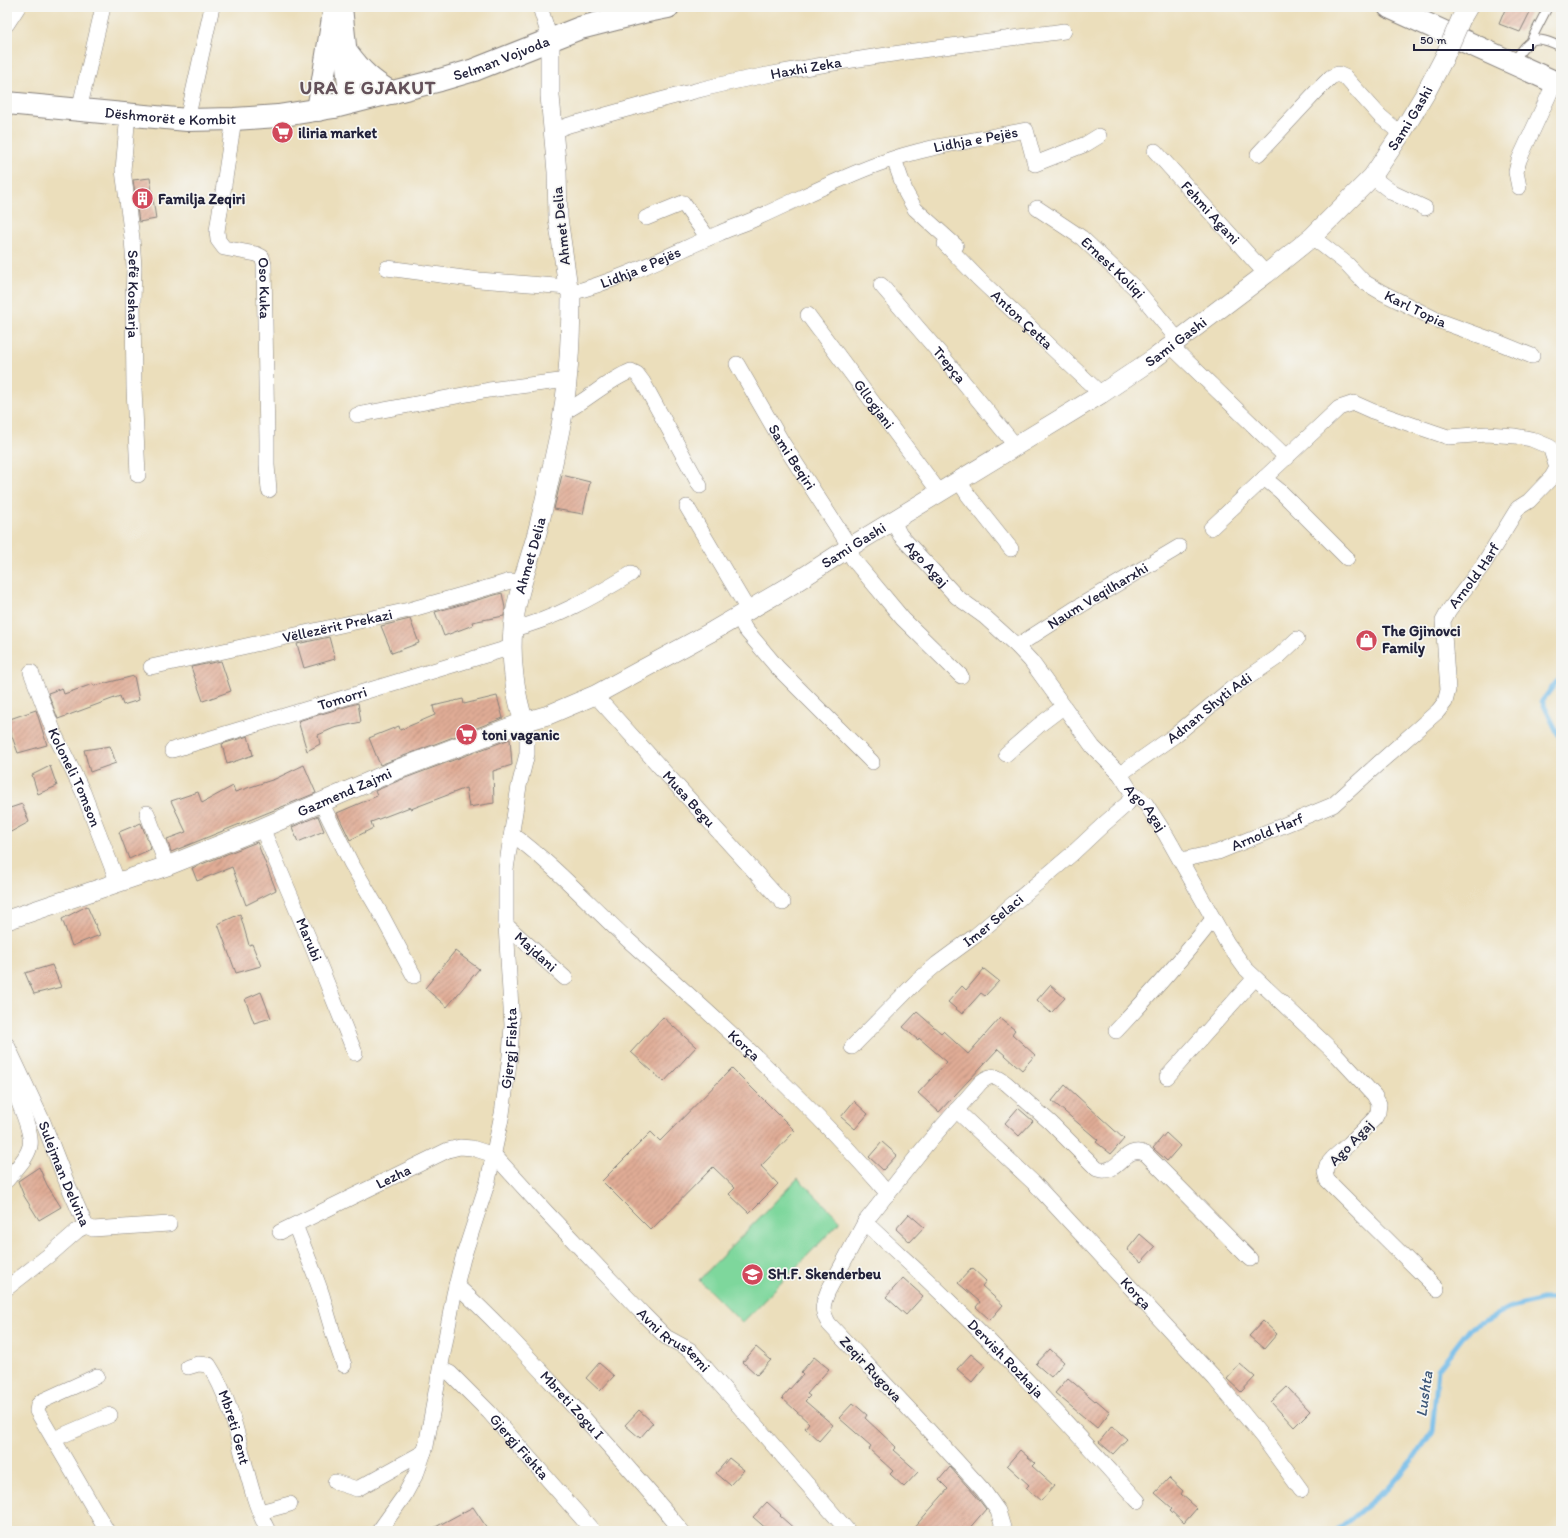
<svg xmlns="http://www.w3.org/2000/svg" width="1568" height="1538" font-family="Itim,sans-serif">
	<defs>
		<pattern id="building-hatch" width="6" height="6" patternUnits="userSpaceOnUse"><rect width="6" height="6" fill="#e0ac95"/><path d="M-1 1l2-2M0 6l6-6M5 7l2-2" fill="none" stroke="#b58c7b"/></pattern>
	</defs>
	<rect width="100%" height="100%" fill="#f6f6f2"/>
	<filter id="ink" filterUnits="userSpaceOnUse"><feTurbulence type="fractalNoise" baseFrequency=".025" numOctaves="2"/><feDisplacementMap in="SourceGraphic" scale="8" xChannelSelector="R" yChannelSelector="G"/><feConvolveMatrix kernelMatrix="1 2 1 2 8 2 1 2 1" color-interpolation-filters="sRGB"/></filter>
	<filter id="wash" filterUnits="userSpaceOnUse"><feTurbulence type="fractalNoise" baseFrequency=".012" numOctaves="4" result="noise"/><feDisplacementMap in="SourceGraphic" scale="16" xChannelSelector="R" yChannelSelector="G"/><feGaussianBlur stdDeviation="0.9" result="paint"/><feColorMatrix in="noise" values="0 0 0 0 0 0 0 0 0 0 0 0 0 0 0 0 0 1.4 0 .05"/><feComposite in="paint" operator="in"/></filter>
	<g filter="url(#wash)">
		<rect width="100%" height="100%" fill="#ebdebb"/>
		<path fill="#7ed79c" stroke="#507c6c" d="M798,1178L841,1221L742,1323L699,1280Z"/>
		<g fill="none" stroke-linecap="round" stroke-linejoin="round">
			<path stroke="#6fbae8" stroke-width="5" d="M1561,676L1542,701L1561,740
				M1336,1531L1387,1489L1412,1460L1432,1432L1438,1369L1469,1329L1509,1308L1542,1299H1561"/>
		</g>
		<g id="blocks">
			<path fill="url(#building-hatch)" d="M1506,7H1522L1531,10L1520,32L1499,24Z
				M150,178L156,219L139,222L133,180Z
				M562,475L590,482L583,514L554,509Z
				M502,593L505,608L504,616L472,622L473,625L444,636L435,612Z
				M410,619L419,643L392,653L381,626Z
				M329,637L335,659L304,668L297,644Z
				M221,661L231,691L203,701L191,667Z
				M134,676L139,700L123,705L120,696L58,719L48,693L62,688L64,694L93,684L94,686Z
				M497,696L503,718L380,765L369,738L399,726L400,730L435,715L433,706L463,699L464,704Z
				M358,703L361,722L334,728L318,735L320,744L307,751L298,721Z
				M36,710L47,745L18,753L7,723V720Z
				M248,736L253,755L227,764L222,744Z
				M510,739L512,765L493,771L494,803L469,807L466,788L411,809L410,807L371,822L373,828L350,840L337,813L377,796L375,791L400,780Z
				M110,746L116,763L90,772L84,750Z
				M304,765L316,793L171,852L167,839L186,832L171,801L198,792L202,803L233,786L235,792L275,779Z
				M50,766L57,786L38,794L32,775Z
				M22,804L29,822L7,834V809Z
				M318,816L324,831L298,842L292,827Z
				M141,823L151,849L129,859L119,832Z
				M257,842L276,890L246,905L232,867L197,881L192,868Z
				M87,906L100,935L72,946L62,919Z
				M240,914L249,945L252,944L261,966L236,973L218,924Z
				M455,951L479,969L447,1007L425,988Z
				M52,965L61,987L34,994L25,973Z
				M984,969L999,981L985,996L981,993L962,1014L948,1002L962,986L966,990Z
				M1050,985L1065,998L1051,1013L1037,1000Z
				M261,992L271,1018L254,1023L245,999Z
				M917,1012L941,1033L943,1031L968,1054L1000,1018L1015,1030L1012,1034L1035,1055L1022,1070L998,1049L939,1112L918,1093L947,1062L919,1038L918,1040L903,1027Z
				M663,1017L696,1047L664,1082L631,1052Z
				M732,1068L795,1131L761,1166L778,1184L749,1213L729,1194L735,1188L713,1167L651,1230L602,1181L651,1132L660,1141Z
				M1065,1085L1124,1139L1111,1154L1096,1142L1098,1140L1052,1101Z
				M854,1101L868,1114L855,1129L841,1117Z
				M1018,1108L1033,1121L1019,1136L1005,1123Z
				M1166,1133L1180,1146L1167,1161L1153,1148Z
				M882,1142L897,1155L883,1170L869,1157Z
				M39,1167L47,1185L61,1207L39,1220L24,1196L18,1181Z
				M909,1214L924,1227L910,1242L896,1229Z
				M1140,1234L1155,1247L1141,1262L1127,1250Z
				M972,1268L986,1281L982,1286L1003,1305L990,1320L976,1307L980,1302L958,1283Z
				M903,1278L923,1296L906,1315L886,1297Z
				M1263,1321L1277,1334L1264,1349L1249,1336Z
				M756,1347L771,1360L757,1375L743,1362Z
				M1050,1349L1064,1362L1051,1377L1036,1364Z
				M971,1354L985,1366L972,1382L957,1369Z
				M814,1357L829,1369L807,1394L810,1396L805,1401L833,1425L819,1441L805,1428L809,1423L782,1398L803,1374L801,1372Z
				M599,1363L614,1376L600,1391L586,1378Z
				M1240,1364L1255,1377L1241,1392L1227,1379Z
				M1068,1378L1095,1401L1096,1400L1110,1412L1097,1428L1055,1393Z
				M1287,1387L1310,1411L1294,1427L1271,1402Z
				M853,1403L867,1415L865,1418L896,1447L893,1450L918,1472L904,1487L890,1474L893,1471L869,1449L871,1446L839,1418Z
				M639,1410L653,1423L640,1438L625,1425Z
				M1112,1426L1127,1439L1113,1454L1099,1442Z
				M1020,1450L1035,1463L1032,1466L1054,1486L1041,1501L1026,1488L1029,1485L1007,1465Z
				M729,1458L744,1470L730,1485L716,1473Z
				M950,1467L976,1496L986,1509L967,1531H911L948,1489L939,1480Z
				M1169,1478L1183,1491L1181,1494L1197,1508L1184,1523L1170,1510L1172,1508L1155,1493Z
				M767,1502L781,1515L780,1516L797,1531H769L753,1517Z
				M473,1507L489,1531H428Z"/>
		</g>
	</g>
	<g filter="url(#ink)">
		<use href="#blocks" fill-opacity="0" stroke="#86807b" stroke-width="1"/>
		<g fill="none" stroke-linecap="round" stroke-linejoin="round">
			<defs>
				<path id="service" d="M1530,42L1548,7
					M1513,62C1530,39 1532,33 1561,47"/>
				<g id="minor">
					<path d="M540,7L550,39"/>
					<path d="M7,24L18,7"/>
					<path d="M79,110L103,7"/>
					<path id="s1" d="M128,114L123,170L132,238L134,267L133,301L134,388L138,475"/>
					<path id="s2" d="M234,119L217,231L218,240L224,248L256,254L262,257L264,264L267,440V465L269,490"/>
					<path d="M187,120L212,7"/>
					<path id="s3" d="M553,131L569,125C633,108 697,88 762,76C862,56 963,45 1064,31"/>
					<path id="s4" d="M1155,151L1266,274"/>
					<path d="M1258,154L1316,92L1331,77L1338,74L1345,77L1380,116L1401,134"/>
					<path d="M894,159L906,193L915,209L956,246"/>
					<path d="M1372,177L1393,193L1425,208"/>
					<path d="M1519,187L1516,172L1519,160L1555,82"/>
					<path id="s5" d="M1037,208L1082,238L1137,290L1178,340"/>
					<path d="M646,218L683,203L708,238"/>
					<path id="s6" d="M1312,237L1347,264L1364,282L1381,292L1437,320L1495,341L1532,356"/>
					<path id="s7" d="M945,244L978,278L1101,394"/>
					<path d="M387,268L479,280L568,287"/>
					<path id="s8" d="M881,285L943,357L1015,445"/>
					<path id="s9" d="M571,293C623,279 671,254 720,233C733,227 747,223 759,217C799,199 837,179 878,164C925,146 977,140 1026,130L1035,164L1086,144L1099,136"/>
					<path id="s10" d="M808,315L940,493"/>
					<path d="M1171,346L1287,458"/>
					<path id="s11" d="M737,364L782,442L850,547L853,559L857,564L903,619L961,676"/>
					<path d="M564,412C587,401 606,381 631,371L637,374L643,382L700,486"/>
					<path d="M357,415L489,390L567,380"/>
					<path d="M1264,478L1280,491L1347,558"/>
					<path d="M959,481L968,495L1011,549"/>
					<path d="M687,507L748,610"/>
					<path id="s12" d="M893,521L900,535L957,597L985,617L1017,646L1031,661L1093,747L1120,774L1132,793L1146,804L1166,835L1227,943L1245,968L1335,1053L1374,1095L1379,1104L1378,1112L1375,1118L1349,1144L1333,1158L1327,1165L1325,1172L1327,1180L1437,1289"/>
					<path d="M739,617L745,629L777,667L872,762"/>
					<path d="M513,629C553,620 595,596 631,574"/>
					<path id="s13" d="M1017,646L1073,610L1179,547"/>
					<path id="s14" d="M151,667L409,610L497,585L510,581L523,582"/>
					<path id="s15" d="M31,672L55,735L83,792L118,883"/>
					<path id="s16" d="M595,695L783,903"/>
					<path id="s17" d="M172,750L512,647"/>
					<path d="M1006,754L1038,726L1063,707"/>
					<path id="s18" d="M1120,774L1174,736L1231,689L1278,657L1297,639"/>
					<path d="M321,802L351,863L382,916L414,976"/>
					<path d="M147,813L167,866"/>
					<path id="s19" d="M262,828L312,946L355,1053"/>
					<path id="s20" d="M512,834C554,865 590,905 628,940C717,1020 810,1102 888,1194"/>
					<path id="s21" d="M1181,860L1218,852L1333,805L1379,763L1438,711L1445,702L1448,690L1443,621L1449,610L1483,565L1518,508L1529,501L1552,477L1557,468L1550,447L1531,439L1515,436L1487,434L1448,437L1372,411L1354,403L1339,408L1211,528"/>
					<path id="s22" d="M506,925L565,978"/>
					<path d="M1116,1031C1150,995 1183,958 1213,919"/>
					<path id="s23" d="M7,1045L43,1122L64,1176L86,1226L93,1229L169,1224"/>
					<path id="s24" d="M852,1047L916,982L937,964L975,936L1072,854L1104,824L1128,803L1132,793"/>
					<path d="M1167,1077L1255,978"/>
					<path d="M7,1078C15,1092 33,1132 30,1146C27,1159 15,1170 7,1180"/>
					<path id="s25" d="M956,1110L1035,1184L1215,1379L1264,1439L1301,1490"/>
					<path id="s26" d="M865,1222C893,1249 922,1274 949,1301C1015,1365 1076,1433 1138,1501"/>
					<path d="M295,1225C304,1248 314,1271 322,1295C329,1319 335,1342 344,1365"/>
					<path id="s27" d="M280,1232L448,1150L460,1147L472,1148L494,1155L547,1213L643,1314L666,1337L690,1350L848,1531"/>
					<path id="s28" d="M456,1285C490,1315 521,1349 552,1383C596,1431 640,1480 682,1531"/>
					<path d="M7,1288L53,1252L78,1230L86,1226"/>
					<path id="s29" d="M188,1367L198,1364L209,1365C242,1416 241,1479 268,1531"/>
					<path id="s30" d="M441,1369L450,1373L489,1412L593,1531"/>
					<path d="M97,1376L42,1401L38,1405L37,1411L107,1531"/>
					<path d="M54,1439L110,1415"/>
					<path d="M335,1482L357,1489L424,1452"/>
					<path d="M260,1512L290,1504"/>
					<path id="s31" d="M379,1531L404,1496L417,1472L426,1446L454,1294L463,1258L488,1181L502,1114L510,1056L512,1025L506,925V869L519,786L527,754V737L524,722"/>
					<path d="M1004,1531L998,1511L983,1490L922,1423L829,1324C821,1310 822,1306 828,1291L865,1222L926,1145L981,1082C992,1073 997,1076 1007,1084L1051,1123L1097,1169C1120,1177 1123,1143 1146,1154L1250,1259"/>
				</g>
				<g id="tertiary">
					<path d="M1461,19L1468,7"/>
					<path id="s32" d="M524,722C515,694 510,659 513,629C516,593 532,556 540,521C547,492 553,463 559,435C569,388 571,341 571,293L568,287L558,218L557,172L550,96V39"/>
					<path id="s33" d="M7,920L167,866L262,828L396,770L524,722L548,715L595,695L713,631L785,589L850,547L1101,394L1156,357L1266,274L1312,237L1372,177L1401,134L1425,94L1444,58"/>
				</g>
				<g id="secondary">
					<path d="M347,52C361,71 371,81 392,93"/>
					<path id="s34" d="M7,103L187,120L234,119L278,116L334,107L440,80L474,70L580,28L643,12L668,7"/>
					<path d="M334,107L345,98L349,85L341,7"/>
					<path d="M318,110L334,12"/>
				</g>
				<path id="primary" d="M1389,7L1561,85"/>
			</defs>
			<use href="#service" stroke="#86807b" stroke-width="10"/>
			<use href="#minor" stroke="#86807b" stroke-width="16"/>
			<use href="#tertiary" stroke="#86807b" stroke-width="20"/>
			<use href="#secondary" stroke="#86807b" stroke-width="24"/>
			<use href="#primary" stroke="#86807b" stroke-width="24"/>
			<use href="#service" stroke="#fff" stroke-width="8"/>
			<use href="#minor" stroke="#fff" stroke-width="15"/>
			<use href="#tertiary" stroke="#fff" stroke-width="19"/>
			<use href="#secondary" stroke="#fff" stroke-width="22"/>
			<use href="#primary" stroke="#fff" stroke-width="22"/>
			<defs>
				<path id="tertiary-bridge" d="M1444,58L1461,19"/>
			</defs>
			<use href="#tertiary-bridge" stroke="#86807b" stroke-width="20" stroke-linecap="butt"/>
			<use href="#tertiary-bridge" stroke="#fff" stroke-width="19"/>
		</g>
	</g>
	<defs>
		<symbol id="supermarket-disc" viewBox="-11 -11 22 22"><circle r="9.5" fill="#d1495b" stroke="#f6f6f2"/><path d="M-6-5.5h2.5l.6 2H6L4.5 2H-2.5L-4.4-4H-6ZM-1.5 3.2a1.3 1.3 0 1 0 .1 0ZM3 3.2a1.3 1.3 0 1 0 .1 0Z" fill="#fff"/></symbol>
		<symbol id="building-disc" viewBox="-11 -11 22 22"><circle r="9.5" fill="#d1495b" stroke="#f6f6f2"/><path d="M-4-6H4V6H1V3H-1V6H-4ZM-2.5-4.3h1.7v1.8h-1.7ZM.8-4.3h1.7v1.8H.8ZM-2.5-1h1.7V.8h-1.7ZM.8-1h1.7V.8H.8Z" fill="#fff"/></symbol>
		<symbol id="shop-disc" viewBox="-11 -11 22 22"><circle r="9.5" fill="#d1495b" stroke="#f6f6f2"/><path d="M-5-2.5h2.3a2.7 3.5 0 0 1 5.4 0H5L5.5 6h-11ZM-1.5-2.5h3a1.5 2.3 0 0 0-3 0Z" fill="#fff"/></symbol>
		<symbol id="school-disc" viewBox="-11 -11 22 22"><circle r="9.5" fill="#d1495b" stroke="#f6f6f2"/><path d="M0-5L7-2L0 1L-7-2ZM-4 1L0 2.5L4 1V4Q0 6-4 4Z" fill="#fff"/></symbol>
	</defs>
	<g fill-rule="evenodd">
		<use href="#supermarket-disc" x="270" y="120" width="25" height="25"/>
		<use href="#building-disc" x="130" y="186" width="25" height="25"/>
		<use href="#shop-disc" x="1354" y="628" width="25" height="25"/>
		<use href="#supermarket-disc" x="454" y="722" width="25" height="25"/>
		<use href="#school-disc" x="740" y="1262" width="25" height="25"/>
	</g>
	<g text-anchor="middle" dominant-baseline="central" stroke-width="3.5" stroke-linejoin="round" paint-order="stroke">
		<g font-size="15" fill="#22223b" stroke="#f6f6f2">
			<text stroke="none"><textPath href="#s34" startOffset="503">Selman Vojvoda</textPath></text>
			<text stroke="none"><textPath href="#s3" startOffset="261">Haxhi Zeka</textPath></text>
			<text stroke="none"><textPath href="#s34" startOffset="164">Dëshmorët e Kombit</textPath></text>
			<text stroke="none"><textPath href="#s33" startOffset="1637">Sami Gashi</textPath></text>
			<text stroke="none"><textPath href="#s9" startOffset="434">Lidhja e Pejës</textPath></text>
			<text stroke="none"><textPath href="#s4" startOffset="83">Fehmi Agani</textPath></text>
			<text transform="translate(561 226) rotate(-96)">Ahmet Delia</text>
			<text stroke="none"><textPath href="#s9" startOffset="74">Lidhja e Pejës</textPath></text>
			<text stroke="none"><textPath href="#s5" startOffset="97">Ernest Koliqi</textPath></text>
			<text stroke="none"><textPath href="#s2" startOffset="203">Oso Kuka</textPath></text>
			<text stroke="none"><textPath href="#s1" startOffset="181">Sefë Kosharja</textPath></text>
			<text stroke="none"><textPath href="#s6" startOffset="127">Karl Topia</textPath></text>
			<text stroke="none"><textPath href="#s7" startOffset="108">Anton Çetta</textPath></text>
			<text stroke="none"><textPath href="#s33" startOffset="1310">Sami Gashi</textPath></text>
			<text stroke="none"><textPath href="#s8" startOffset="105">Trepça</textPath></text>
			<text stroke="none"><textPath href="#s10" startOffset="111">Gllogjani</textPath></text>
			<text stroke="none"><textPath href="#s11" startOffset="108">Sami Beqiri</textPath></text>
			<text stroke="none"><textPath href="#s33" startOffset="929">Sami Gashi</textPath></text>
			<text stroke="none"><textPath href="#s32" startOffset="170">Ahmet Delia</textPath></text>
			<text stroke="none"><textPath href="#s12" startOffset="55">Ago Agaj</textPath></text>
			<text stroke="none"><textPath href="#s21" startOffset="451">Arnold Harf</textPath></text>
			<text stroke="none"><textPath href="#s13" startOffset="95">Naum Veqilharxhi</textPath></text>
			<text stroke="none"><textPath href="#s14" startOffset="191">Vëllezërit Prekazi</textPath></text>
			<text stroke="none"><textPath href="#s17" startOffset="178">Tomorri</textPath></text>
			<text stroke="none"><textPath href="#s18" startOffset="111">Adnan Shyti Adi</textPath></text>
			<text stroke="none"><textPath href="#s15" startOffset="114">Koloneli Tomson</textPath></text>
			<text stroke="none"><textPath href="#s33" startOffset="361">Gazmend Zajmi</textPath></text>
			<text stroke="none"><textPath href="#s16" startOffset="140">Musa Begu</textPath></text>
			<text stroke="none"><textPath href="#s12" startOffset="385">Ago Agaj</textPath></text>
			<text stroke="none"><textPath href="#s21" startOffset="91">Arnold Harf</textPath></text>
			<text stroke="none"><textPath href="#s24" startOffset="190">Imer Selaci</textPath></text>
			<text stroke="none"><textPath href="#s19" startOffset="121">Marubi</textPath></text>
			<text stroke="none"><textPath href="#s22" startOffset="40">Majdani</textPath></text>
			<text stroke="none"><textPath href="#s20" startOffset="314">Korça</textPath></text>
			<text stroke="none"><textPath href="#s31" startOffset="505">Gjergj Fishta</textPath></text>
			<text transform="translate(1351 1143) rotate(-46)">Ago Agaj</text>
			<text stroke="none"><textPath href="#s23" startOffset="141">Sulejman Delvina</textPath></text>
			<text stroke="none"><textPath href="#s27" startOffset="126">Lezha</textPath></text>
			<text stroke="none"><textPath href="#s25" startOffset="257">Korça</textPath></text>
			<text stroke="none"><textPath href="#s27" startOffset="493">Avni Rrustemi</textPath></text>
			<text stroke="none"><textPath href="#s26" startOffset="196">Dervish Rozhaja</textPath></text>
			<text transform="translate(871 1369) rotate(47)">Zeqir Rugova</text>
			<text stroke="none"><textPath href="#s28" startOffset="167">Mbreti Zogu I</textPath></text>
			<text stroke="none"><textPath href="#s29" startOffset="89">Mbreti Gent</textPath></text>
			<text stroke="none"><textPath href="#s30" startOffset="111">Gjergj Fishta</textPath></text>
		</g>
		<g font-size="15" font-weight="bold" fill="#22223b" stroke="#f6f6f2" text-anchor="start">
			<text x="298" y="133">iliria market</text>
			<text x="158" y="199">Familja Zeqiri</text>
			<text x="1382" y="631">The Gjinovci<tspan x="1382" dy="17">Family</tspan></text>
			<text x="482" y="735">toni vaganic</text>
			<text x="768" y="1274">SH.F. Skenderbeu</text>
		</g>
		<g font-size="16" font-style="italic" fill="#3d5778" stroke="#f6f6f2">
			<text transform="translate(1424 1394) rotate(-82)">Lushta</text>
		</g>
		<g font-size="19" font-weight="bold" letter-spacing="1" fill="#64525a" stroke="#f6f6f2">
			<text x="368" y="87">URA E GJAKUT</text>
		</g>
	</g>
	<rect width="1568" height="1538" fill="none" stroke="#f6f6f2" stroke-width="24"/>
	<path d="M1414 44v6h119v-6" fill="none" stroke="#22223b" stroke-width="2"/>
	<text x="1420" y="44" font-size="12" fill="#22223b" stroke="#f6f6f2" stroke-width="3" paint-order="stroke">50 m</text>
</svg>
